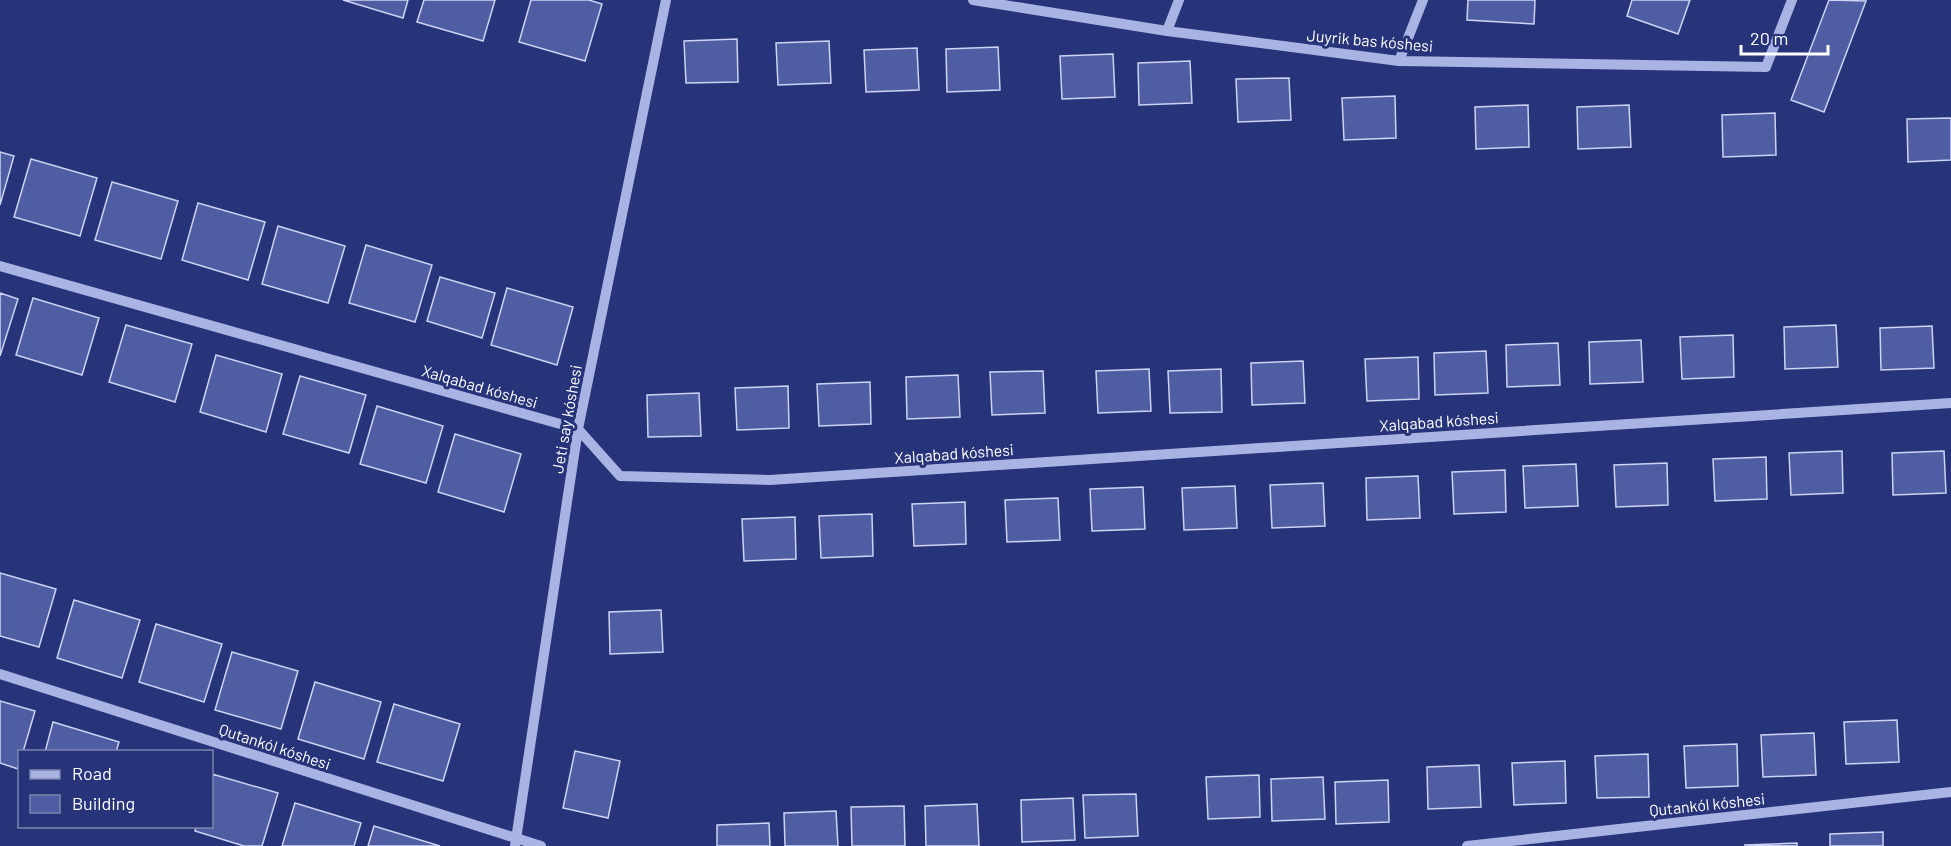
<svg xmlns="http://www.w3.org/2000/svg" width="1951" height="846" font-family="Barlow,sans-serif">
	<rect width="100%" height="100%" fill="#27347a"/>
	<path fill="#4f5da3" stroke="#cdd3f3" stroke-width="1.5" d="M343,0H408L403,18Z
		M424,0H495L483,41L417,22Z
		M531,0H589L602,4L585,61L519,42Z
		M1468,0H1535L1534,24L1467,20Z
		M1632,0H1690L1678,34L1627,16Z
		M1829,0L1866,1L1824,112L1791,100Z
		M737,39L738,82L686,83L684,41Z
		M829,41L831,83L778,85L776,43Z
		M998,47L1000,90L947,92L946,49Z
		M917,48L919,90L866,92L864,50Z
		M1113,54L1115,97L1062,99L1060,56Z
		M1190,61L1192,103L1139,105L1138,63Z
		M1289,78L1291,120L1238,122L1236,79Z
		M1395,96L1396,138L1344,140L1342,98Z
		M1528,105L1529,147L1476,149L1475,107Z
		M1629,105L1631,147L1578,149L1577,107Z
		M1775,113L1776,155L1723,157L1722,115Z
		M1951,118V160L1908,162L1907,119Z
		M0,152L14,156L0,205Z
		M31,159L97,178L80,236L14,217Z
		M112,182L178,201L161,259L95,240Z
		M198,203L265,222L248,280L182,260Z
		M278,226L345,246L328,303L262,284Z
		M366,245L432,265L415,322L349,303Z
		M440,277L495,293L482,338L427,321Z
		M507,288L573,307L557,365L491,345Z
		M0,293L18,299L0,356Z
		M33,298L99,318L82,375L16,355Z
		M126,325L192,344L175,402L109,382Z
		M1836,325L1838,367L1785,369L1784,327Z
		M1932,326L1934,368L1881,370L1880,328Z
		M1733,335L1734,377L1682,379L1680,337Z
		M1641,340L1643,382L1590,384L1589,342Z
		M1558,343L1560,385L1507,387L1506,345Z
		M1486,351L1488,393L1435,395L1434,353Z
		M216,355L282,374L266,432L200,412Z
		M1418,357L1419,399L1367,401L1365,359Z
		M1303,361L1305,403L1252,405L1251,363Z
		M1149,369L1151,411L1098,413L1096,371Z
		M1221,369L1222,412L1170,413L1168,371Z
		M1043,371L1045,413L992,415L990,372Z
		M958,375L960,417L907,419L906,377Z
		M300,376L366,395L349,453L283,434Z
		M870,382L871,424L819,426L817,384Z
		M788,386L789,428L737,430L735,388Z
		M699,393L701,436L648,437L647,395Z
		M377,406L443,426L426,483L360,464Z
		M455,434L521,454L504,512L438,492Z
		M1842,451L1843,493L1791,495L1789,453Z
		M1944,451L1946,493L1893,495L1892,453Z
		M1766,457L1767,499L1715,501L1713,459Z
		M1667,463L1668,505L1616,507L1614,465Z
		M1576,464L1578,506L1525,508L1523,466Z
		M1505,470L1506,512L1454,514L1452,472Z
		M1418,476L1420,518L1367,520L1366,478Z
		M1323,483L1325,526L1272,528L1270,485Z
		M1235,486L1237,528L1184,530L1182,488Z
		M1143,487L1145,529L1092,531L1090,489Z
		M1058,498L1060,540L1007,542L1005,500Z
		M965,502L966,544L914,546L912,504Z
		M872,514L873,556L821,558L819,516Z
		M795,517L796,559L744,561L742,519Z
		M0,573L56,589L39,647L0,636Z
		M74,600L140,620L122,678L57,658Z
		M661,610L663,652L610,654L609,612Z
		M156,624L222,644L204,702L139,682Z
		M232,652L298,671L281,729L215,710Z
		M315,682L381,702L364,759L298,739Z
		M0,701L35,711L23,752H20L18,769L0,763Z
		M394,704L460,724L443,781L377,762Z
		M1897,720L1899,762L1846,764L1844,722Z
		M53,722L119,742L116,752H45Z
		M1814,733L1816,775L1763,777L1761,735Z
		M1737,744L1738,786L1686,788L1684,746Z
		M575,751L620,761L608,818L563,808Z
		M1648,754L1649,797L1597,798L1595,756Z
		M1565,761L1566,803L1514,805L1512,763Z
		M1479,765L1481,807L1428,809L1427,767Z
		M212,774L278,793L262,846H244L195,831L196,826H212Z
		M1259,775L1260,817L1208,819L1206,777Z
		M1323,777L1325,819L1272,821L1271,779Z
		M1388,780L1389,822L1336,824L1335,782Z
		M1136,794L1138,836L1085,838L1083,795Z
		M1073,798L1075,840L1022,842L1021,800Z
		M295,803L361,823L354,846H282Z
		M977,804L979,846H926L925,806Z
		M904,806L905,846H852L851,807Z
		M836,811L838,846H785L784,813Z
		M769,823L770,846H717V825Z
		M374,826L440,846H368Z
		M1883,832V846H1830V834Z
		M1797,843V846L1744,845Z"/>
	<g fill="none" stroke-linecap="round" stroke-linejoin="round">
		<path stroke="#aab4e4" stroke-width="10" d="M973,0L1167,31L1399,61L1766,67L1792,0
			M1167,31L1179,0
			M1399,61L1423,0
			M0,266L578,429L620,476L770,480L1951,403
			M0,674L541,846
			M515,846L578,429L666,0
			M1467,846L1951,792"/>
	</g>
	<g text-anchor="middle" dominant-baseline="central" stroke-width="6" stroke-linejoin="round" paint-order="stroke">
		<g font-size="16" fill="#fff" stroke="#27347a">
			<text transform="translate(1370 40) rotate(5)">Juyrik bas kóshesi</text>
			<text transform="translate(480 386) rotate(16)">Xalqabad kóshesi</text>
			<text transform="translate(566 419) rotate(-80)">Jeti say kóshesi</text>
			<text transform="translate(1439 421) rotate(-4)">Xalqabad kóshesi</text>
			<text transform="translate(954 453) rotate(-4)">Xalqabad kóshesi</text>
			<text transform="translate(275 746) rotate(18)">Qutankól kóshesi</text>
			<text transform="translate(1707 804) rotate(-6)">Qutankól kóshesi</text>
		</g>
	</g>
	<rect x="18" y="750" width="195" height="78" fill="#27347a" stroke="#7d85af" stroke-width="1.5"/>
	<rect x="30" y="770" width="30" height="9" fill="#aab4e4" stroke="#7d85af" stroke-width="1.5"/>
	<text x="72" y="780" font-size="18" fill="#ffffff">Road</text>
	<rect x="30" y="795" width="30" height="18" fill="#4f5da3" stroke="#7d85af" stroke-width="1.5"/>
	<text x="72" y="810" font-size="18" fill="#ffffff">Building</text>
	<path d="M1741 45v9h87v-9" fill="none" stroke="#ffffff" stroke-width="3"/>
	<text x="1750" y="45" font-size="18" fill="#ffffff" stroke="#27347a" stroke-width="4.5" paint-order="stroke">20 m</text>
</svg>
